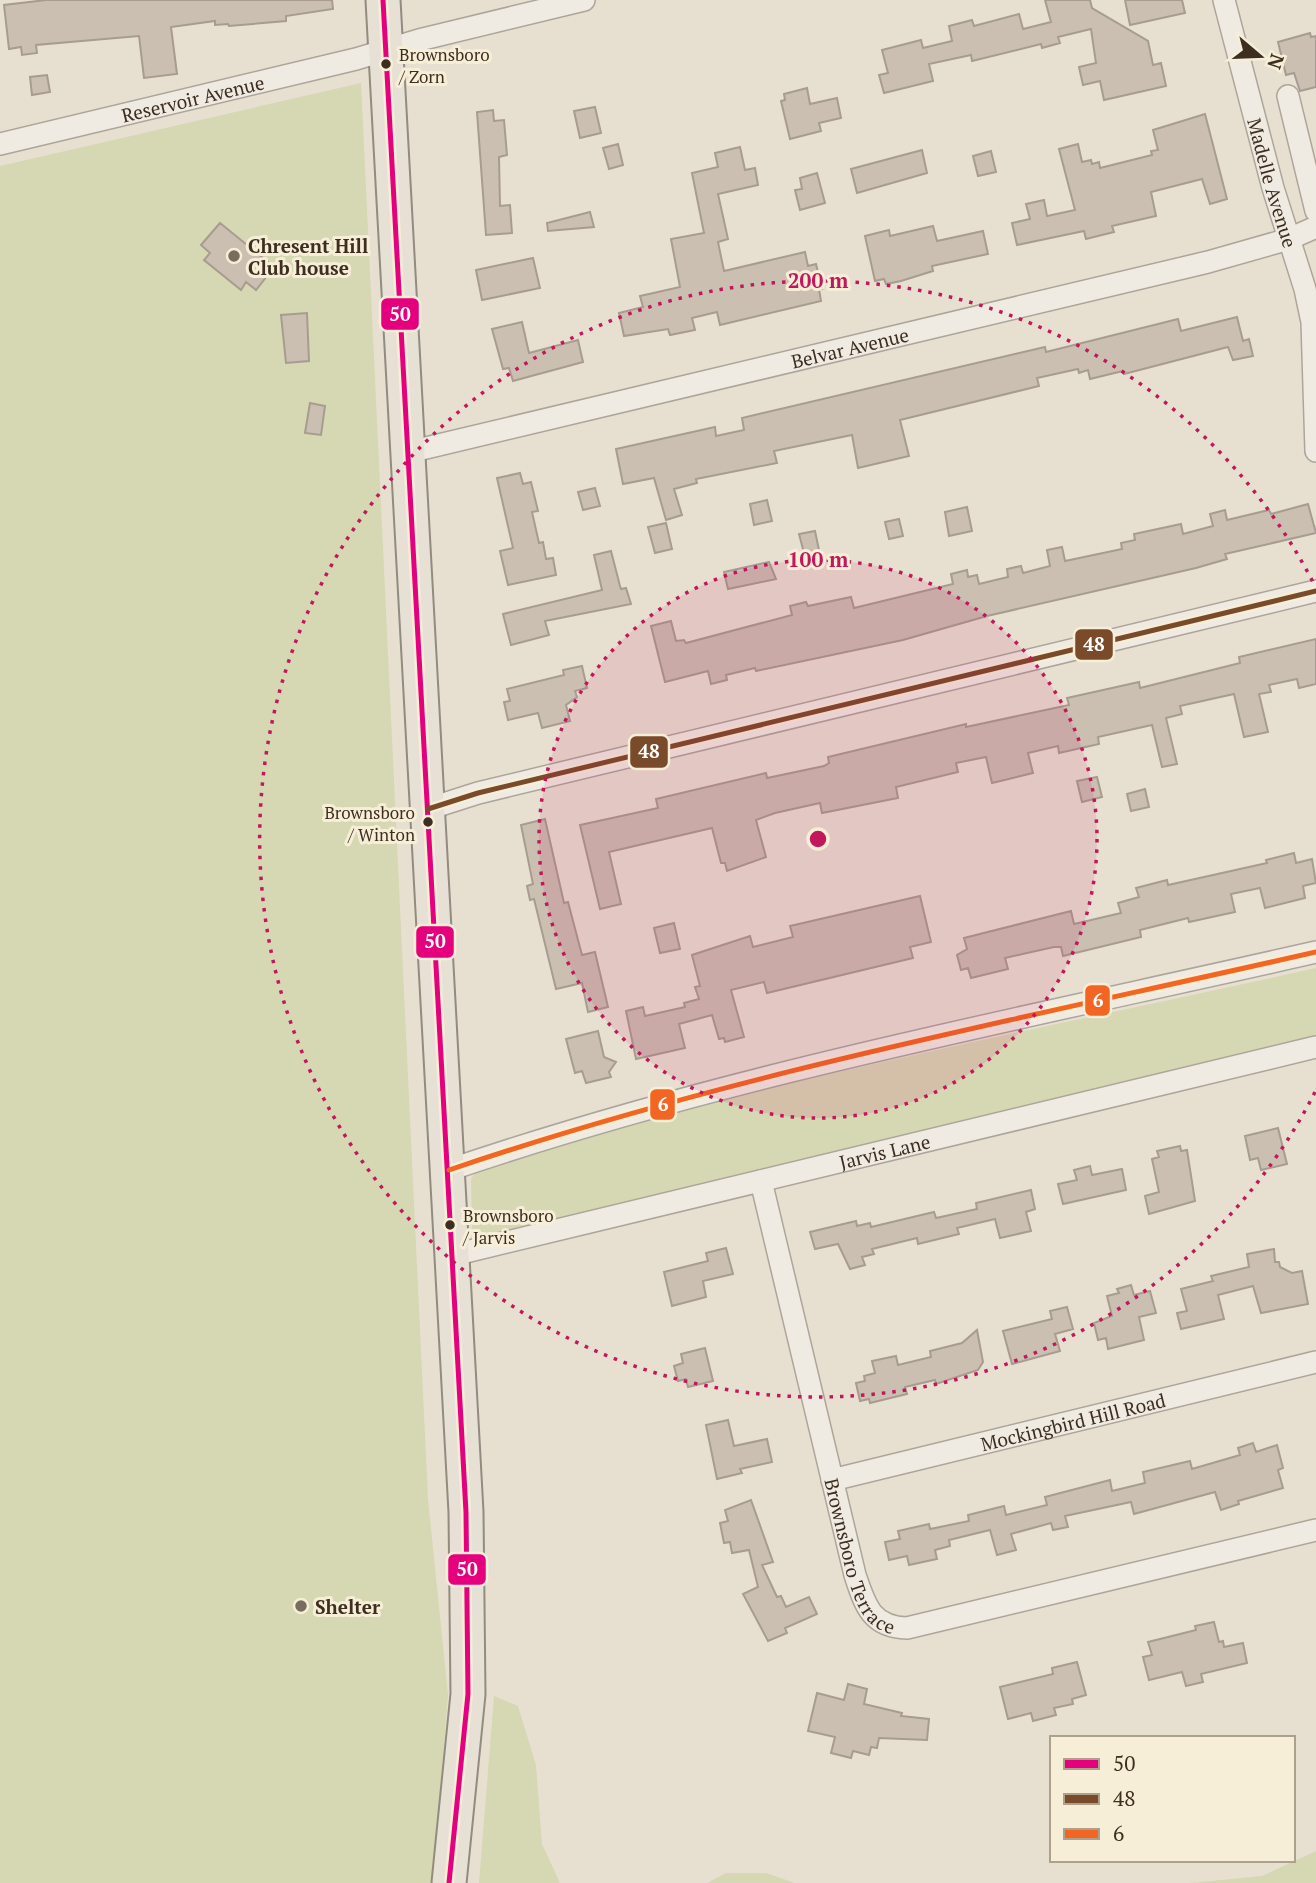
<svg xmlns="http://www.w3.org/2000/svg" width="1316" height="1883" font-family="'PT Serif',serif">
	<rect width="100%" height="100%" fill="#e7e0d1"/>
	<path fill="#d6d7b3" d="M361,83L428,1499L448,1695L433,1883H0V166Z
		M1316,968V1035L485,1236L472,1230L471,1179L479,1167C753,1083 1037,1030 1316,968Z
		M494,1696L518,1706L536,1765L542,1844L560,1883H479Z
		M1316,1851V1883H1190L1262,1876Z
		M726,1873H766L795,1883H707Z"/>
	<path fill="#cbbfb2" stroke="#a89c90" stroke-width="2" d="M46,0H332L333,9L286,16V21L229,26L228,24L215,25V21L171,27L177,74L144,78L139,36L36,45L37,53L22,55L21,47L9,49L4,5Z
		M1045,0H1090L1092,8L1148,41L1153,65L1161,63L1166,86L1104,100L1100,81L1083,85L1079,67L1096,63L1091,29L1058,37L1060,43L1042,48L1041,44L972,61L971,55L929,64L933,81L884,93L879,75L888,73L882,50L921,40L923,48L952,41L949,26L972,20L974,26L1019,14L1023,29L1051,22Z
		M1125,0H1182L1185,13L1130,25Z
		M1310,33L1311,37L1316,36V87L1300,91L1294,73L1286,75L1278,42Z
		M47,75L50,92L32,95L30,77Z
		M807,88L810,104L837,98L841,118L819,123L821,131L790,139L781,101L785,100L784,94Z
		M595,107L601,133L580,138L574,111Z
		M493,110L494,121L504,120L507,155L499,157L500,206L510,205L512,233L486,235L477,112Z
		M1205,114L1227,199L1210,204L1202,179L1151,192L1156,216L1112,226L1114,232L1086,239L1084,231L1017,245L1012,223L1030,219L1026,204L1044,200L1047,216L1075,210L1059,149L1078,144L1082,162L1091,160L1092,164L1099,162L1100,168L1152,155L1151,151L1158,150L1153,130Z
		M618,144L623,165L609,169L603,148Z
		M740,147L745,170L755,168L758,185L718,194L728,239L718,242L724,271L805,252L808,266L816,264L822,289H819L821,301L720,325L717,312L692,318L695,330L670,335L668,329L624,336L619,313L643,307L640,296L680,287L671,239L704,233L692,173L718,167L715,153Z
		M922,150L927,173L857,193L851,169Z
		M991,151L996,172L978,176L973,156Z
		M817,173L825,203L800,210L795,190L802,189L800,178Z
		M590,212L594,227L548,231L547,223Z
		M220,223L274,267L256,290L246,282L241,290L204,260L210,253L201,245Z
		M933,226L937,241L983,231L988,254L932,266L933,271L901,281L886,284L884,279L875,281L865,236L889,230L890,236Z
		M533,258L540,288L482,300L476,270Z
		M307,313L309,361L286,363L281,315Z
		M1237,317L1243,341L1249,339L1253,356L1233,360L1228,347L1124,374L1123,371L1090,379L1088,370L1079,373L1078,369L1037,378L1039,386L900,420L909,456L858,468L852,435L774,451L777,463L696,479L697,483L674,489L682,515L666,520L654,478L623,484L616,449L715,427L716,436L744,430L742,418L1045,347L1046,352L1178,319L1181,331Z
		M522,322L529,353L578,340L583,362L513,381L509,368L503,369L492,329Z
		M310,403L325,406L321,435L305,433Z
		M520,473L523,484L531,482L538,511L532,512L539,543L543,542L546,559L553,558L556,575L508,585L500,551L513,548L497,478Z
		M595,488L600,506L583,510L578,492Z
		M767,500L772,521L754,525L750,504Z
		M1308,504L1316,533L1225,554L1227,559L1196,568L987,616L903,640L756,671L755,668L726,675L727,680L711,684L708,671L665,682L651,626L671,621L676,641L684,640L686,643L792,615L790,606L806,602L808,606L851,597L854,608L953,584L951,574L967,570L968,577L977,575L979,584L1008,577L1007,569L1021,566L1023,573L1050,566L1047,550L1062,547L1065,561L1122,549L1121,543L1135,540L1134,534L1181,524L1183,534L1213,526L1210,514L1225,510L1227,520L1269,510L1271,514Z
		M967,507L972,531L949,536L945,512Z
		M899,519L903,536L889,539L885,522Z
		M666,523L672,549L655,553L648,527Z
		M815,531L819,550L804,553L799,534Z
		M611,551L620,586L621,589L626,588L631,604L545,621L549,635L511,645L503,614L602,590L594,555Z
		M769,562L776,579L728,589L724,572Z
		M1316,639V684L1299,688L1297,679L1269,685L1271,692L1259,694L1268,732L1244,737L1234,694L1180,706L1182,714L1166,718L1177,764L1162,767L1152,725L1098,737L1099,744L1059,753L1058,746L1028,753L1033,773L992,783L986,757L956,763L958,772L896,787L898,798L822,813L820,803L775,813L756,820L766,857L727,871L725,863H721L712,828L609,852L621,904L600,909L580,825L658,808L656,799L766,773L767,778L824,766L829,763L828,757L966,724V727L1069,705L1067,698L1139,682L1140,688L1240,663L1239,657Z
		M582,666L587,688L575,691L577,697L566,705L570,721L542,728L538,713L508,720L504,702L510,701L507,689L564,675L563,670Z
		M1097,777L1102,797L1082,802L1077,781Z
		M1145,789L1149,807L1131,811L1127,794Z
		M545,819L564,903L568,902L582,955L595,952L608,1007L588,1012L582,983L556,989L534,899L530,900L527,886L533,884L521,825Z
		M1294,853L1296,863L1312,859L1316,883L1303,886L1305,898L1265,908L1260,888L1231,894L1235,912L1189,922L1188,918L1140,930L1141,937L1063,956L1061,947H1054L1005,958L1008,969L971,978L968,968L961,970L957,955L967,949L964,938L1071,911L1074,924L1121,913L1118,903L1139,897L1136,888L1167,880L1168,885L1267,863L1266,860Z
		M920,896L931,942L910,947L913,958L767,993L764,982L731,990L744,1037L725,1042L724,1038L719,1039L712,1015L679,1024L685,1048L636,1059L626,1011L643,1007L645,1016L685,1007L684,1003L699,999L695,987L700,986L692,955L750,936L753,947L793,937L790,926Z
		M674,923L680,949L660,953L654,928Z
		M598,1031L604,1057L616,1062L609,1072L611,1077L586,1083L582,1071L575,1073L566,1039Z
		M1278,1128L1287,1164L1261,1170L1258,1158L1250,1160L1245,1136Z
		M1180,1146L1181,1151L1187,1150L1195,1201L1149,1214L1145,1196L1159,1192L1152,1159L1159,1157L1157,1151Z
		M1090,1166L1092,1175L1122,1169L1126,1190L1063,1204L1058,1184L1077,1180L1074,1170Z
		M1031,1190L1035,1209L1026,1212L1031,1231L1000,1238L995,1219L957,1228L959,1234L918,1244L917,1238L872,1249L874,1254L862,1257L865,1265L850,1269L838,1244L815,1249L810,1232L856,1221L857,1226L870,1223L871,1227L934,1212L936,1218L977,1209L976,1203Z
		M726,1248L733,1274L703,1281L706,1297L672,1306L664,1272L708,1261L706,1253Z
		M1274,1249L1275,1262H1279L1280,1267L1292,1273L1302,1271L1308,1304L1261,1313L1253,1286L1218,1295L1224,1319L1181,1329L1177,1313L1187,1311L1181,1289L1213,1281L1211,1276L1249,1267L1247,1254Z
		M1131,1285L1134,1295L1150,1291L1156,1313L1139,1317L1144,1340L1108,1349L1106,1338L1098,1340L1094,1323L1112,1316L1107,1296L1119,1293L1117,1289Z
		M1067,1307L1073,1329L1055,1334L1060,1351L1012,1364L1003,1331L1052,1319L1050,1311Z
		M977,1330L983,1362L978,1370L936,1384L935,1380L905,1387L907,1394L870,1403L869,1399L860,1401L856,1383L865,1381L864,1376L875,1373L872,1361L896,1356L898,1365L931,1357L930,1351L962,1343Z
		M705,1348L713,1381L688,1387L686,1379L678,1381L674,1366L683,1363L681,1354Z
		M728,1420L734,1446L767,1439L772,1462L740,1469L742,1473L717,1479L706,1425Z
		M1253,1443L1256,1452L1277,1445L1283,1468L1278,1470L1283,1488L1238,1501L1239,1504L1221,1510L1215,1492L1134,1514L1131,1502L1065,1516L1068,1527L1053,1530L1051,1523L1011,1534L1016,1550L997,1555L990,1530L949,1540L950,1546L935,1550L937,1559L909,1565L907,1556L889,1560L885,1542L900,1539L898,1531L929,1524L930,1529L969,1521L968,1515L1004,1506L1006,1515L1047,1505L1045,1497L1110,1480L1112,1491L1145,1483L1143,1472L1190,1461L1192,1469L1240,1455L1238,1448Z
		M751,1500L773,1562L762,1565L777,1597L781,1596L786,1607L809,1597L817,1614L785,1628L787,1633L768,1641L743,1594L758,1587L749,1550L732,1553L730,1542L724,1543L720,1523L728,1521L725,1510Z
		M1214,1622L1219,1642L1223,1641L1224,1647L1243,1643L1247,1663L1201,1674L1203,1682L1186,1686L1182,1672L1149,1680L1143,1657L1152,1655L1148,1642L1196,1630L1195,1626Z
		M1077,1662L1086,1695L1072,1699L1073,1704L1054,1708L1056,1715L1033,1721L1031,1713L1008,1719L1000,1687L1053,1674L1052,1668Z
		M848,1684L867,1689L864,1704L902,1713L901,1716L929,1719L927,1740L879,1738L877,1748L871,1747L869,1755L853,1751L851,1758L831,1753L835,1737L808,1731L817,1693L844,1700Z"/>
	<g fill="none" stroke-linecap="round" stroke-linejoin="round">
		<defs>
			<g id="street">
				<path id="s1" d="M1224,0L1273,188L1305,289L1312,322L1316,451"/>
				<path d="M1288,96L1316,211"/>
				<path id="s2" d="M0,144L356,59L419,40L584,0"/>
				<path id="s3" d="M409,452L1208,262L1289,239L1316,227"/>
				<path d="M428,809L478,793L1316,591"/>
				<path d="M449,1170C731,1074 1026,1018 1316,952"/>
				<path id="s4" d="M761,1181L855,1575C865,1605 871,1627 907,1628L1316,1530"/>
				<path id="s5" d="M453,1255L1316,1047"/>
				<path id="s6" d="M832,1480L1316,1362"/>
			</g>
			<path id="primary" d="M383,0L466,1512L468,1694L449,1883"/>
		</defs>
		<use href="#street" stroke="#ada599" stroke-width="24"/>
		<use href="#primary" stroke="#928b80" stroke-width="37"/>
		<use href="#street" stroke="#efebe3" stroke-width="21"/>
		<use href="#primary" stroke="#e6e1d4" stroke-width="33"/>
		<defs>
			<path id="bus-1" d="M383,0L466,1512L468,1694L449,1883"/>
			<path id="bus-2" d="M428,809L478,793L1316,591"/>
			<path id="bus-3" d="M449,1170C731,1074 1026,1018 1316,952"/>
		</defs>
		<use href="#bus-1" stroke="#f7eed8" stroke-width="10"/>
		<use href="#bus-2" stroke="#f7eed8" stroke-width="10"/>
		<use href="#bus-3" stroke="#f7eed8" stroke-width="10"/>
		<use href="#bus-1" stroke="#e5007d" stroke-width="5"/>
		<use href="#bus-2" stroke="#7a4b2a" stroke-width="5"/>
		<use href="#bus-3" stroke="#f26522" stroke-width="5"/>
	</g>
	<circle cx="818" cy="839" r="279" fill="#c2185b" fill-opacity=".12"/>
	<g fill="none" stroke="#c2185b" stroke-width="3.5" stroke-dasharray="3.5 7">
		<circle cx="818" cy="839" r="279"/>
		<path d="M1315 1092A558 558 0 1 1 1315 586"/>
	</g>
	<g fill="#3d2e20" stroke="#f7eed8" stroke-width="2.5">
		<circle cx="386" cy="64" r="6"/>
		<circle cx="428" cy="822" r="6"/>
		<circle cx="450" cy="1225" r="6"/>
	</g>
	<g fill="#786c5e" stroke="#f7eed8" stroke-width="2.5">
		<circle cx="234" cy="256" r="7"/>
		<circle cx="301" cy="1606" r="7"/>
	</g>
	<g text-anchor="middle" dominant-baseline="central" stroke-width="6" stroke-linejoin="round" paint-order="stroke">
		<g font-size="17" fill="#3d2e20" stroke="#f7eed8" text-anchor="start">
			<text x="399" y="54">Brownsboro<tspan x="399" dy="22">/ Zorn</tspan></text>
			<text x="415" y="812" text-anchor="end">Brownsboro<tspan x="415" dy="22">/ Winton</tspan></text>
			<text x="463" y="1215">Brownsboro<tspan x="463" dy="22">/ Jarvis</tspan></text>
		</g>
		<g font-size="19" fill="#3d2e20" stroke="#f7eed8">
			<text stroke="none"><textPath href="#s2" startOffset="198">Reservoir Avenue</textPath></text>
			<text stroke="none"><textPath href="#s1" startOffset="189">Madelle Avenue</textPath></text>
			<text stroke="none"><textPath href="#s3" startOffset="453">Belvar Avenue</textPath></text>
			<text stroke="none"><textPath href="#s5" startOffset="444">Jarvis Lane</textPath></text>
			<text stroke="none"><textPath href="#s6" startOffset="248">Mockingbird Hill Road</textPath></text>
			<text stroke="none"><textPath href="#s4" startOffset="390">Brownsboro Terrace</textPath></text>
		</g>
		<g font-size="19" font-weight="bold" fill="#3d2e20" stroke="#f7eed8" text-anchor="start">
			<text x="248" y="245">Chresent Hill<tspan x="248" dy="22">Club house</tspan></text>
			<text x="315" y="1606">Shelter</text>
		</g>
	</g>
	<circle cx="818" cy="839" r="10" fill="#c2185b" stroke="#f7eed8" stroke-width="3.5"/>
	<g font-size="21" text-anchor="middle" font-weight="bold" fill="#c2185b" stroke="#f7eed8" stroke-width="6" stroke-linejoin="round" paint-order="stroke">
		<text x="818" y="288">200 m</text>
		<text x="818" y="567">100 m</text>
	</g>
	<g stroke="#f7eed8" stroke-width="2.5">
		<rect x="380" y="297" width="40" height="34" rx="7" fill="#e5007d"/>
		<rect x="1074" y="628" width="40" height="33" rx="7" fill="#7a4b2a"/>
		<rect x="629" y="735" width="40" height="34" rx="7" fill="#7a4b2a"/>
		<rect x="415" y="925" width="40" height="34" rx="7" fill="#e5007d"/>
		<rect x="1084" y="984" width="27" height="33" rx="7" fill="#f26522"/>
		<rect x="649" y="1088" width="27" height="33" rx="7" fill="#f26522"/>
		<rect x="447" y="1553" width="40" height="33" rx="7" fill="#e5007d"/>
	</g>
	<g font-size="19" text-anchor="middle" font-weight="bold" fill="#fff">
		<text x="400" y="321">50</text>
		<text x="1094" y="651">48</text>
		<text x="649" y="758">48</text>
		<text x="435" y="948">50</text>
		<text x="1098" y="1007">6</text>
		<text x="663" y="1111">6</text>
		<text x="467" y="1576">50</text>
	</g>
	<rect x="1050" y="1736" width="245" height="126" fill="#f7eed8" stroke="#ada18e" stroke-width="2"/>
	<rect x="1064" y="1759" width="35" height="10" fill="#e5007d" stroke="#ada18e" stroke-width="2"/>
	<text x="1113" y="1771" font-size="21" fill="#3d2e20">50</text>
	<rect x="1064" y="1794" width="35" height="10" fill="#7a4b2a" stroke="#ada18e" stroke-width="2"/>
	<text x="1113" y="1806" font-size="21" fill="#3d2e20">48</text>
	<rect x="1064" y="1829" width="35" height="10" fill="#f26522" stroke="#ada18e" stroke-width="2"/>
	<text x="1113" y="1841" font-size="21" fill="#3d2e20">6</text>
	<g transform="translate(1260 56) rotate(109)" stroke="#f7eed8" stroke-width="5" paint-order="stroke">
	<path d="M0-5L12 26L0 18L-12 26Z" fill="#3d2e20"/>
	<text y="-10" font-size="19" font-weight="bold" text-anchor="middle" fill="#3d2e20">N</text>
	</g>
</svg>
